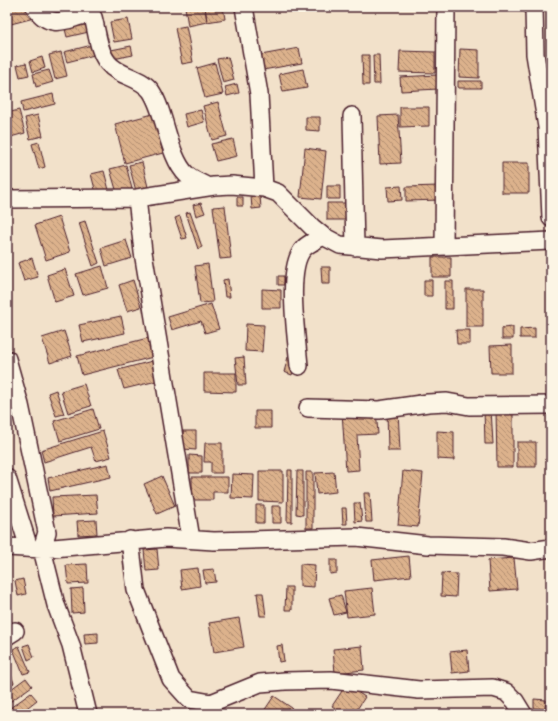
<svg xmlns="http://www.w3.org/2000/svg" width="558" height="721" font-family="Caveat,sans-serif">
	<defs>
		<pattern id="building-back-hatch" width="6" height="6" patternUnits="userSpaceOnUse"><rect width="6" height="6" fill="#dcb28c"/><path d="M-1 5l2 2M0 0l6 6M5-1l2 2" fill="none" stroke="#b49073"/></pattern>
	</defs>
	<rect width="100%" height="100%" fill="#f2e1ca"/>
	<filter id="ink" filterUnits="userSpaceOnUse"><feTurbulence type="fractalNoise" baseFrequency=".025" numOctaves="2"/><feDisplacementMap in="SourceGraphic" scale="8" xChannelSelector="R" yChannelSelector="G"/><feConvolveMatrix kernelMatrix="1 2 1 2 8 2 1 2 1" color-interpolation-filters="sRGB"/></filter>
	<g filter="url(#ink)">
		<path fill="url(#building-back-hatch)" stroke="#4a1f2b" d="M7,7H31L34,18L7,25Z
			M185,7H205L207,22L188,26Z
			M205,7H223L225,19L207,22Z
			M90,18L93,31L67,37L64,25Z
			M128,19L132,39L114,42L110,22Z
			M186,26L193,62L182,64L175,28Z
			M96,44L98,54L67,62L64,52Z
			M131,46L133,55L113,59L111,50Z
			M299,48L302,63L263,70L261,55Z
			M460,49L479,50V78L459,77Z
			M400,51L435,52V73L399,72Z
			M61,52L67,76L55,79L49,55Z
			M362,55H369V85H363Z
			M373,55H379L380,84H374Z
			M42,57L45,68L33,72L30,61Z
			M228,57L234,80L223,83L217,59Z
			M26,63L29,75L20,77L17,65Z
			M215,63L223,94L205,98L197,68Z
			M8,68L11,78L7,79V69Z
			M303,69L307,88L283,92L279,74Z
			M49,70L53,82L36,87L33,74Z
			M437,75L438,89L401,91L400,77Z
			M458,81H481V88H458Z
			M237,84L239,93L227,96L225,87Z
			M53,94L55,104L23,112L21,102Z
			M218,102L227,136L212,140L203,106Z
			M400,107H429V126L400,127Z
			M19,110L25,133L7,138V113Z
			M201,110L204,122L187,127L184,114Z
			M153,114L163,153L125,163L115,124Z
			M38,115L43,136L30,139L25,118Z
			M398,115L401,163L380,164L378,116Z
			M306,117H320V131L306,130Z
			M233,139L237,156L216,161L211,144Z
			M39,142L45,167L39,169L32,144Z
			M305,148L326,151L321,199L300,197Z
			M142,162L148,187L136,191L129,165Z
			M502,163H529V193H502Z
			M126,165L132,189L117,193L110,169Z
			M104,171L109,190L96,193L91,174Z
			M327,186H340V199H327Z
			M401,186L402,200L388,201L387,187Z
			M439,186L440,200L406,201V187Z
			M251,196H260L261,208L252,209Z
			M237,197H243V206H237Z
			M201,203L205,213L196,216L193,205Z
			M327,203H347V220H327Z
			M225,206L231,258L220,259L213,207Z
			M190,212L202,247L198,249L186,213Z
			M180,216L187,238L182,239L175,218Z
			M59,217L70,252L46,260L35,225Z
			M85,221L99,263L93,266L79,223Z
			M126,240L132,258L106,266L101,248Z
			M432,257H451V277H432Z
			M32,258L38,277L24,281L18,263Z
			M208,264L213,302L200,303L195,266Z
			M102,266L108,288L83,295L76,274Z
			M321,267H330V284H322Z
			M65,269L74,296L55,302L47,275Z
			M278,276H284V285H278Z
			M228,279L230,297H225L223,280Z
			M133,280L141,307L127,311L119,285Z
			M424,280H432V296H424Z
			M445,281H453V309H445Z
			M262,289L281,290V308H262Z
			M466,289H483V327H466Z
			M211,304L219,329L205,333L201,321L172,330L168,317Z
			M121,316L125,333L83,342L79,325Z
			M246,324L264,325L262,352L245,351Z
			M513,327V339H502V328Z
			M535,328V338H520V329Z
			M456,330H470V344H457Z
			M64,331L72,356L50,363L42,338Z
			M148,338L153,357L82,375L77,356Z
			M512,345V373H491L490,346Z
			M244,357L246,385H238L235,358Z
			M288,357L296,359L292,375L284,372Z
			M156,360L161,380L124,389L118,370Z
			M204,373H236V392L204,391Z
			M84,384L91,406L68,413L61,391Z
			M56,390L64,414L56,416L48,393Z
			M93,409L99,429L60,441L54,421Z
			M484,409H491L493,444H485Z
			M496,409H513V467H497Z
			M376,410L378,434L357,435L359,470L346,471L342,412Z
			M387,410H398L400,451H388Z
			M255,411H271V428H255Z
			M103,431L111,457L96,461L91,447L44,462L41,450Z
			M183,431H196V450L183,449Z
			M437,431L454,432V460L437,459Z
			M517,442H536V467H517Z
			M205,443H222V473H211V462H204Z
			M189,455L202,456V473H189Z
			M108,464L111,477L50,491L48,478Z
			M288,470H292V522H287Z
			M259,471H283V502L259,501Z
			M297,471H303V515L296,514Z
			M403,471L423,473L418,527L398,525Z
			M306,472H313V528H306Z
			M334,472L336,492L317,494L315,473Z
			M232,474L254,475L253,499L231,498Z
			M162,476L175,506L157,514L144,484Z
			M192,477H228V492H213V500H192Z
			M364,493H370L372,522H366Z
			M96,495L98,513L53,516L52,497Z
			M354,503H360L362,521L355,522Z
			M256,505H264V523H256Z
			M272,506H281V523H272Z
			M342,508H346L347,524H343Z
			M96,520L97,534L78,535L77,521Z
			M157,549L159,570L146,571L144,550Z
			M409,556L411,576L374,580L372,560Z
			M514,558L517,589L490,591L488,560Z
			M330,560H337V573L330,574Z
			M87,564L88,583L68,584L66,565Z
			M300,564L315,565L314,587L300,586Z
			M198,568L200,586L182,589L180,570Z
			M214,569L216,582L205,583L203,570Z
			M442,573L457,574L456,597L441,596Z
			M23,579L26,594L18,596L15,581Z
			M286,587H292V610H285Z
			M83,588L84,612L72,613L71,589Z
			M372,588L375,614L347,617L344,591Z
			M257,593H263L266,616H260Z
			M341,595L346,612L334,615L329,598Z
			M7,612L13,627L7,629Z
			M239,618L244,647L214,652L209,623Z
			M98,633V643L85,644L84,634Z
			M29,644L34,657L28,660L23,646Z
			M282,645L284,661L279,662L277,646Z
			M19,646L30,672L23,674L13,649Z
			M362,646L364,670L335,673L333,649Z
			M467,650L469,671L452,673L450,652Z
			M7,664L14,683L7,686Z
			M26,678L32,686L7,704V692Z
			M346,685L365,697L354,714H343L332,706Z
			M31,693L37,700L19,714H15L10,708Z
			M274,696L292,708L288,714H262Z
			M534,699L546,700L545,709L534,708Z"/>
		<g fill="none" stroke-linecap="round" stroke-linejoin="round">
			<defs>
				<path id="minor" d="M35,7C54,38 80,8 93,17C97,31 98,51 108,63C119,77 140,76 151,91C166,113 168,157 187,175C193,180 201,183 208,187
					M244,7L259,94L264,188
					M534,7L535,54L547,127L551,218
					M352,116L355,247
					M137,198L143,252L191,539
					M7,199L137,198L214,186L232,185L264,188L278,193L312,227L323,236L340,245L382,249L551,241
					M444,246L446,7
					M7,359L20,405L47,532L42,549L56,605L71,645L88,714
					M299,366C297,339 285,267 304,248C309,243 317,240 323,236
					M308,408L379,410L428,403L447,402L469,406L551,405
					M7,478L29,548
					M130,540L136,590L171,679L189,699L211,703L260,683L285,681L331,680L419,690L493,688L506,692L515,701L523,714
					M7,547L42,549L166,538L214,541L356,537L428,545L503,547L531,551L551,548
					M7,636L15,631"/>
			</defs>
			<use href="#minor" stroke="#4a1f2b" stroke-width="20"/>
			<use href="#minor" stroke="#fcf5e5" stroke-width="17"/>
		</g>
	</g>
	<rect width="558" height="721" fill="none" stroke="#fcf5e5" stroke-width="24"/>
	<rect x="12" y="12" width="534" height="697" fill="none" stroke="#4a1f2b" stroke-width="1.5" filter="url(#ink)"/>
</svg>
